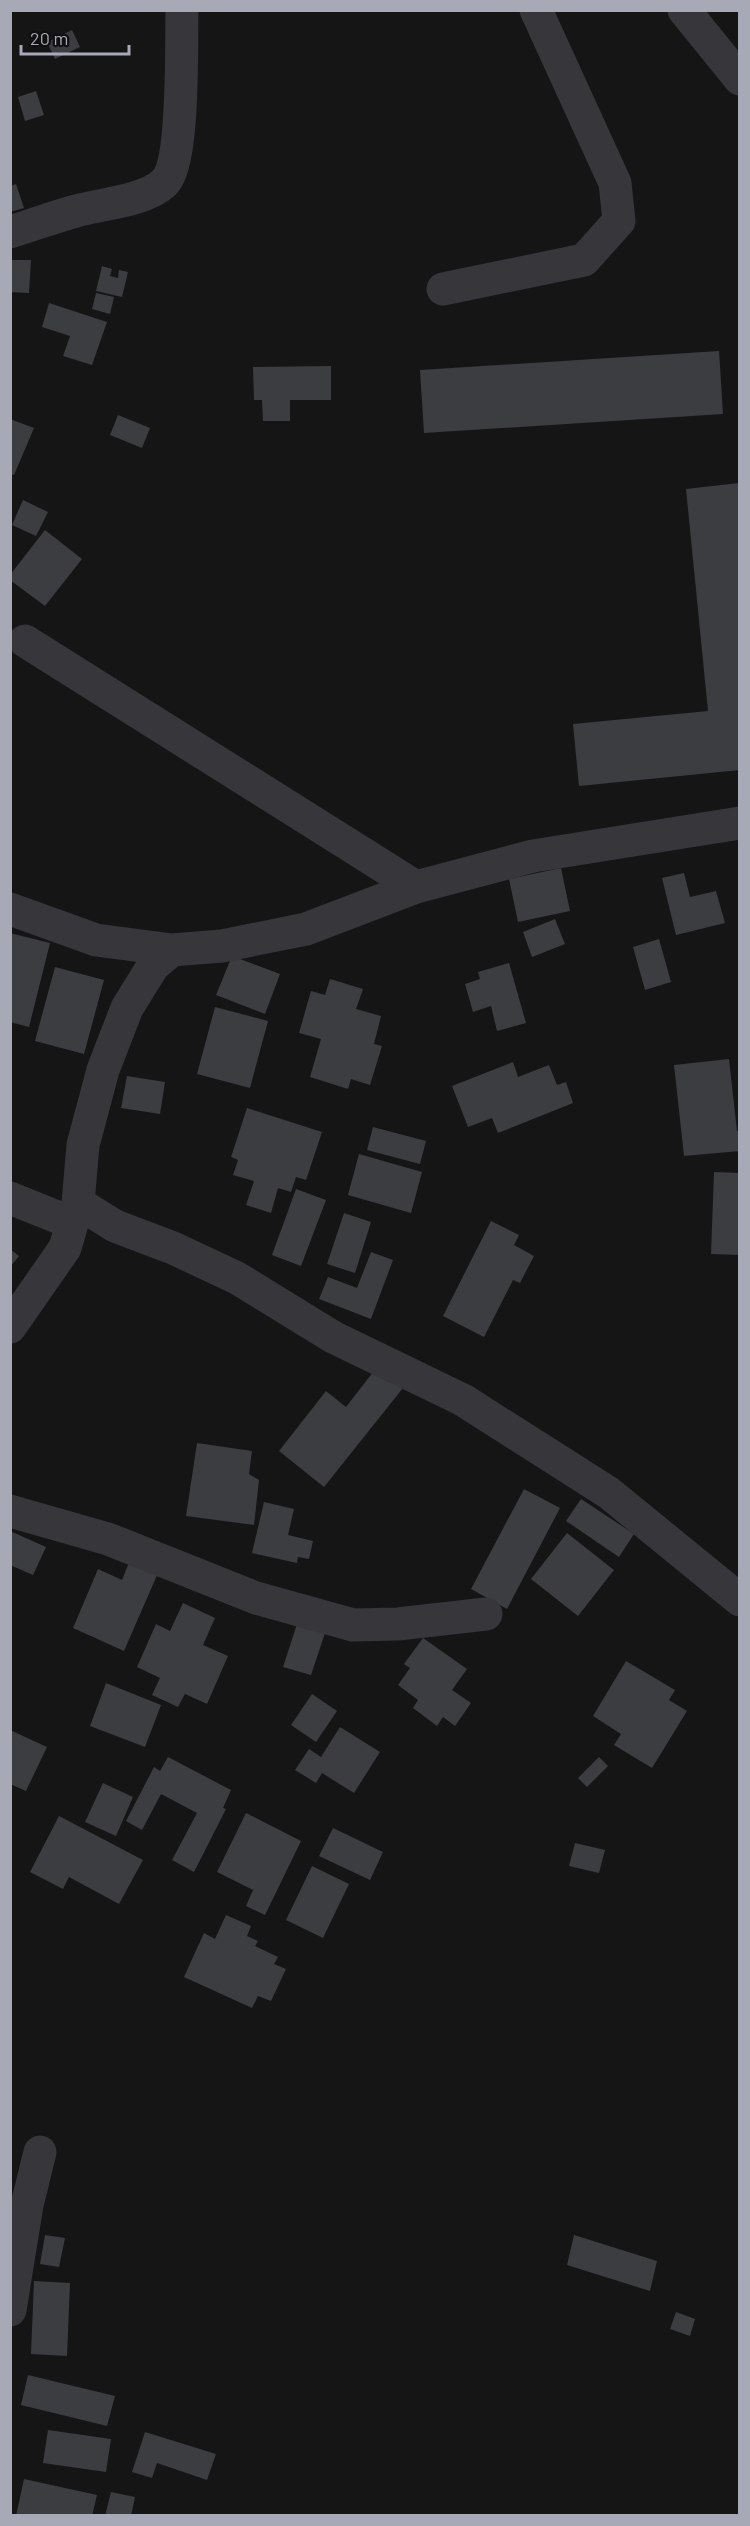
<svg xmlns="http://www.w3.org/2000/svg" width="750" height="2526" font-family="Barlow,sans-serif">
	<rect width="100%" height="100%" fill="#151516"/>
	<path fill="#3c3d40" d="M72,30L80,47L55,59L47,42Z
		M36,91L44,115L25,121L18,97Z
		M16,184L24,208L10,212V186Z
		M10,260H31L29,293L10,292Z
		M102,266L112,269L110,276L118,278L119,270L128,272L122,297L96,291Z
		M96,293L114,297L110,314L92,309Z
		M49,303L107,322L92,365L63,356L70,336L42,327Z
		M719,351L723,414L424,433L420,370Z
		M331,366V400H290V421H263L262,400H254L253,367Z
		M118,415L150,428L142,448L110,435Z
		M10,419L34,428L14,475L10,474Z
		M739,483L740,770L579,786L573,724L708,711L686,489Z
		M23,500L48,512L36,536L12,525Z
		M45,530L82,559L45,606L10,580V575Z
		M561,868L570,911L518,922L509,879Z
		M684,873L690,897L716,891L725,923L676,935L662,878Z
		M555,919L565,944L532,957L523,932Z
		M10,933L50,943L29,1027L10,1022Z
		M659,939L671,982L645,990L633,947Z
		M232,956L280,974L265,1014L216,995Z
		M509,963L526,1023L497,1031L491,1006L473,1012L465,984L480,979L478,972Z
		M55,967L104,980L84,1054L35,1041Z
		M330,979L363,989L356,1009L381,1016L374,1044L382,1046L370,1085L351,1079L348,1089L310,1077L321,1039L299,1033L311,991L325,995Z
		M215,1007L268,1021L250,1088L197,1074Z
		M729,1059L737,1131H740V1151L684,1156L674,1065Z
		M513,1062L518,1077L549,1065L557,1085L566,1082L573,1103L498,1133L492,1118L468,1127L452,1086Z
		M127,1076L165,1082L160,1114L121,1108Z
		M247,1108L322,1132L306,1180L296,1177L291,1192L278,1188L271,1213L246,1205L254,1181L233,1175L238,1160L231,1157Z
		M373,1127L426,1141L420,1164L367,1150Z
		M359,1154L422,1172L411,1213L348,1195Z
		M714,1172L740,1173V1255L711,1254Z
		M296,1189L326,1200L301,1266L272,1255Z
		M344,1213L371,1222L355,1273L327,1264Z
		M491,1221L519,1235L514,1245L534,1256L520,1283L513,1280L484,1337L443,1316Z
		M10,1249L19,1256L10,1267Z
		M371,1252L393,1260L371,1319L319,1299L328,1277L357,1288Z
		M377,1367L403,1388L324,1487L279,1451L326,1391L346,1407Z
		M197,1443L252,1451L249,1474L259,1480L254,1525L186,1516Z
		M524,1489L560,1508L507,1609L471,1589Z
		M581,1499L634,1534L619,1557L566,1521Z
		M264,1502L294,1509L288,1535L313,1541L309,1559L298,1557L297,1563L252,1553Z
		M10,1531L46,1547L33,1575L10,1565Z
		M567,1533L614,1570L578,1616L531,1579Z
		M130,1560L158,1573L124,1651L73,1628L98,1569L122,1580Z
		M183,1603L215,1618L203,1645L228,1656L207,1704L185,1694L178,1707L152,1695L160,1678L137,1667L156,1624L170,1631Z
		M298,1621L326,1630L311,1675L283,1667Z
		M423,1638L467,1669L452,1690L471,1703L455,1726L443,1717L437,1726L413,1708L418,1700L398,1685L410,1668L404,1664Z
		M626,1661L675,1690L669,1700L687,1711L652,1768L614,1745L621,1734L593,1716Z
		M106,1683L161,1705L145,1747L90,1726Z
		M312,1694L337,1711L316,1742L291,1725Z
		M340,1727L380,1752L354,1793L322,1773L316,1783L295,1770L309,1749L321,1757Z
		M10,1730L47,1747L26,1791L10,1784Z
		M168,1757L231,1790L223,1808L226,1809L194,1872L172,1860L197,1813L161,1794L142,1830L126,1821L154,1767L160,1771Z
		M599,1757L608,1766L587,1787L578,1778Z
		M103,1783L133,1797L116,1836L85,1822Z
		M246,1813L301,1841L265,1915L246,1906L253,1890L217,1872Z
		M59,1816L143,1860L119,1904L69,1877L63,1889L30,1872Z
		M333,1828L383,1852L370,1880L319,1856Z
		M575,1843L605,1850L599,1873L569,1866Z
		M312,1866L349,1884L323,1938L286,1920Z
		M226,1915L251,1926L247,1936L258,1941L255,1946L278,1957L274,1964L286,1969L271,2001L258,1996L252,2008L184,1977L204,1933L215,1939Z
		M45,2235L65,2238L59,2267L40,2264Z
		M574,2235L657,2261L650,2291L567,2265Z
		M34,2281L70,2283L67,2356L31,2354Z
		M676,2312L695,2319L690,2336L670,2329Z
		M28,2375L115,2396L107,2426L21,2405Z
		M48,2430L111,2439L106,2472L43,2463Z
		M145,2432L216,2454L207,2480L157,2463L152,2478L132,2472Z
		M24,2479L97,2495L92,2516H16Z
		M111,2492L135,2497L131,2516H105Z"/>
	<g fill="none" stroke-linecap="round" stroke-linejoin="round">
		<path stroke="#36363b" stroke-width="33" d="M684,10L740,79
			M10,232C33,225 54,217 76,211C101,204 145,201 164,183C185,163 181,42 182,10
			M443,289L584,260L619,221L615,183L536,10
			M25,641L416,887
			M10,909L96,940L172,950L222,946L306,929L416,887L533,856L740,823
			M10,1198L72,1223
			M78,1203L115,1226L173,1248L237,1278L333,1337L463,1400L609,1493L740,1600
			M10,1327L65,1248L78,1203L83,1145L103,1070L127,1008L153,966L172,950
			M10,1511L108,1539L256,1598L353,1625L398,1624L486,1614
			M10,2310L27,2205L40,2152"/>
	</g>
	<rect width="750" height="2526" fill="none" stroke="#a7a9b6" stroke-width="24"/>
	<path d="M21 45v9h108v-9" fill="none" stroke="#a7a9b6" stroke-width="3"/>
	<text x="30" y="45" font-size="18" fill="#a7a9b6" stroke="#101011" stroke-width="4.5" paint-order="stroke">20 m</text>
</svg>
